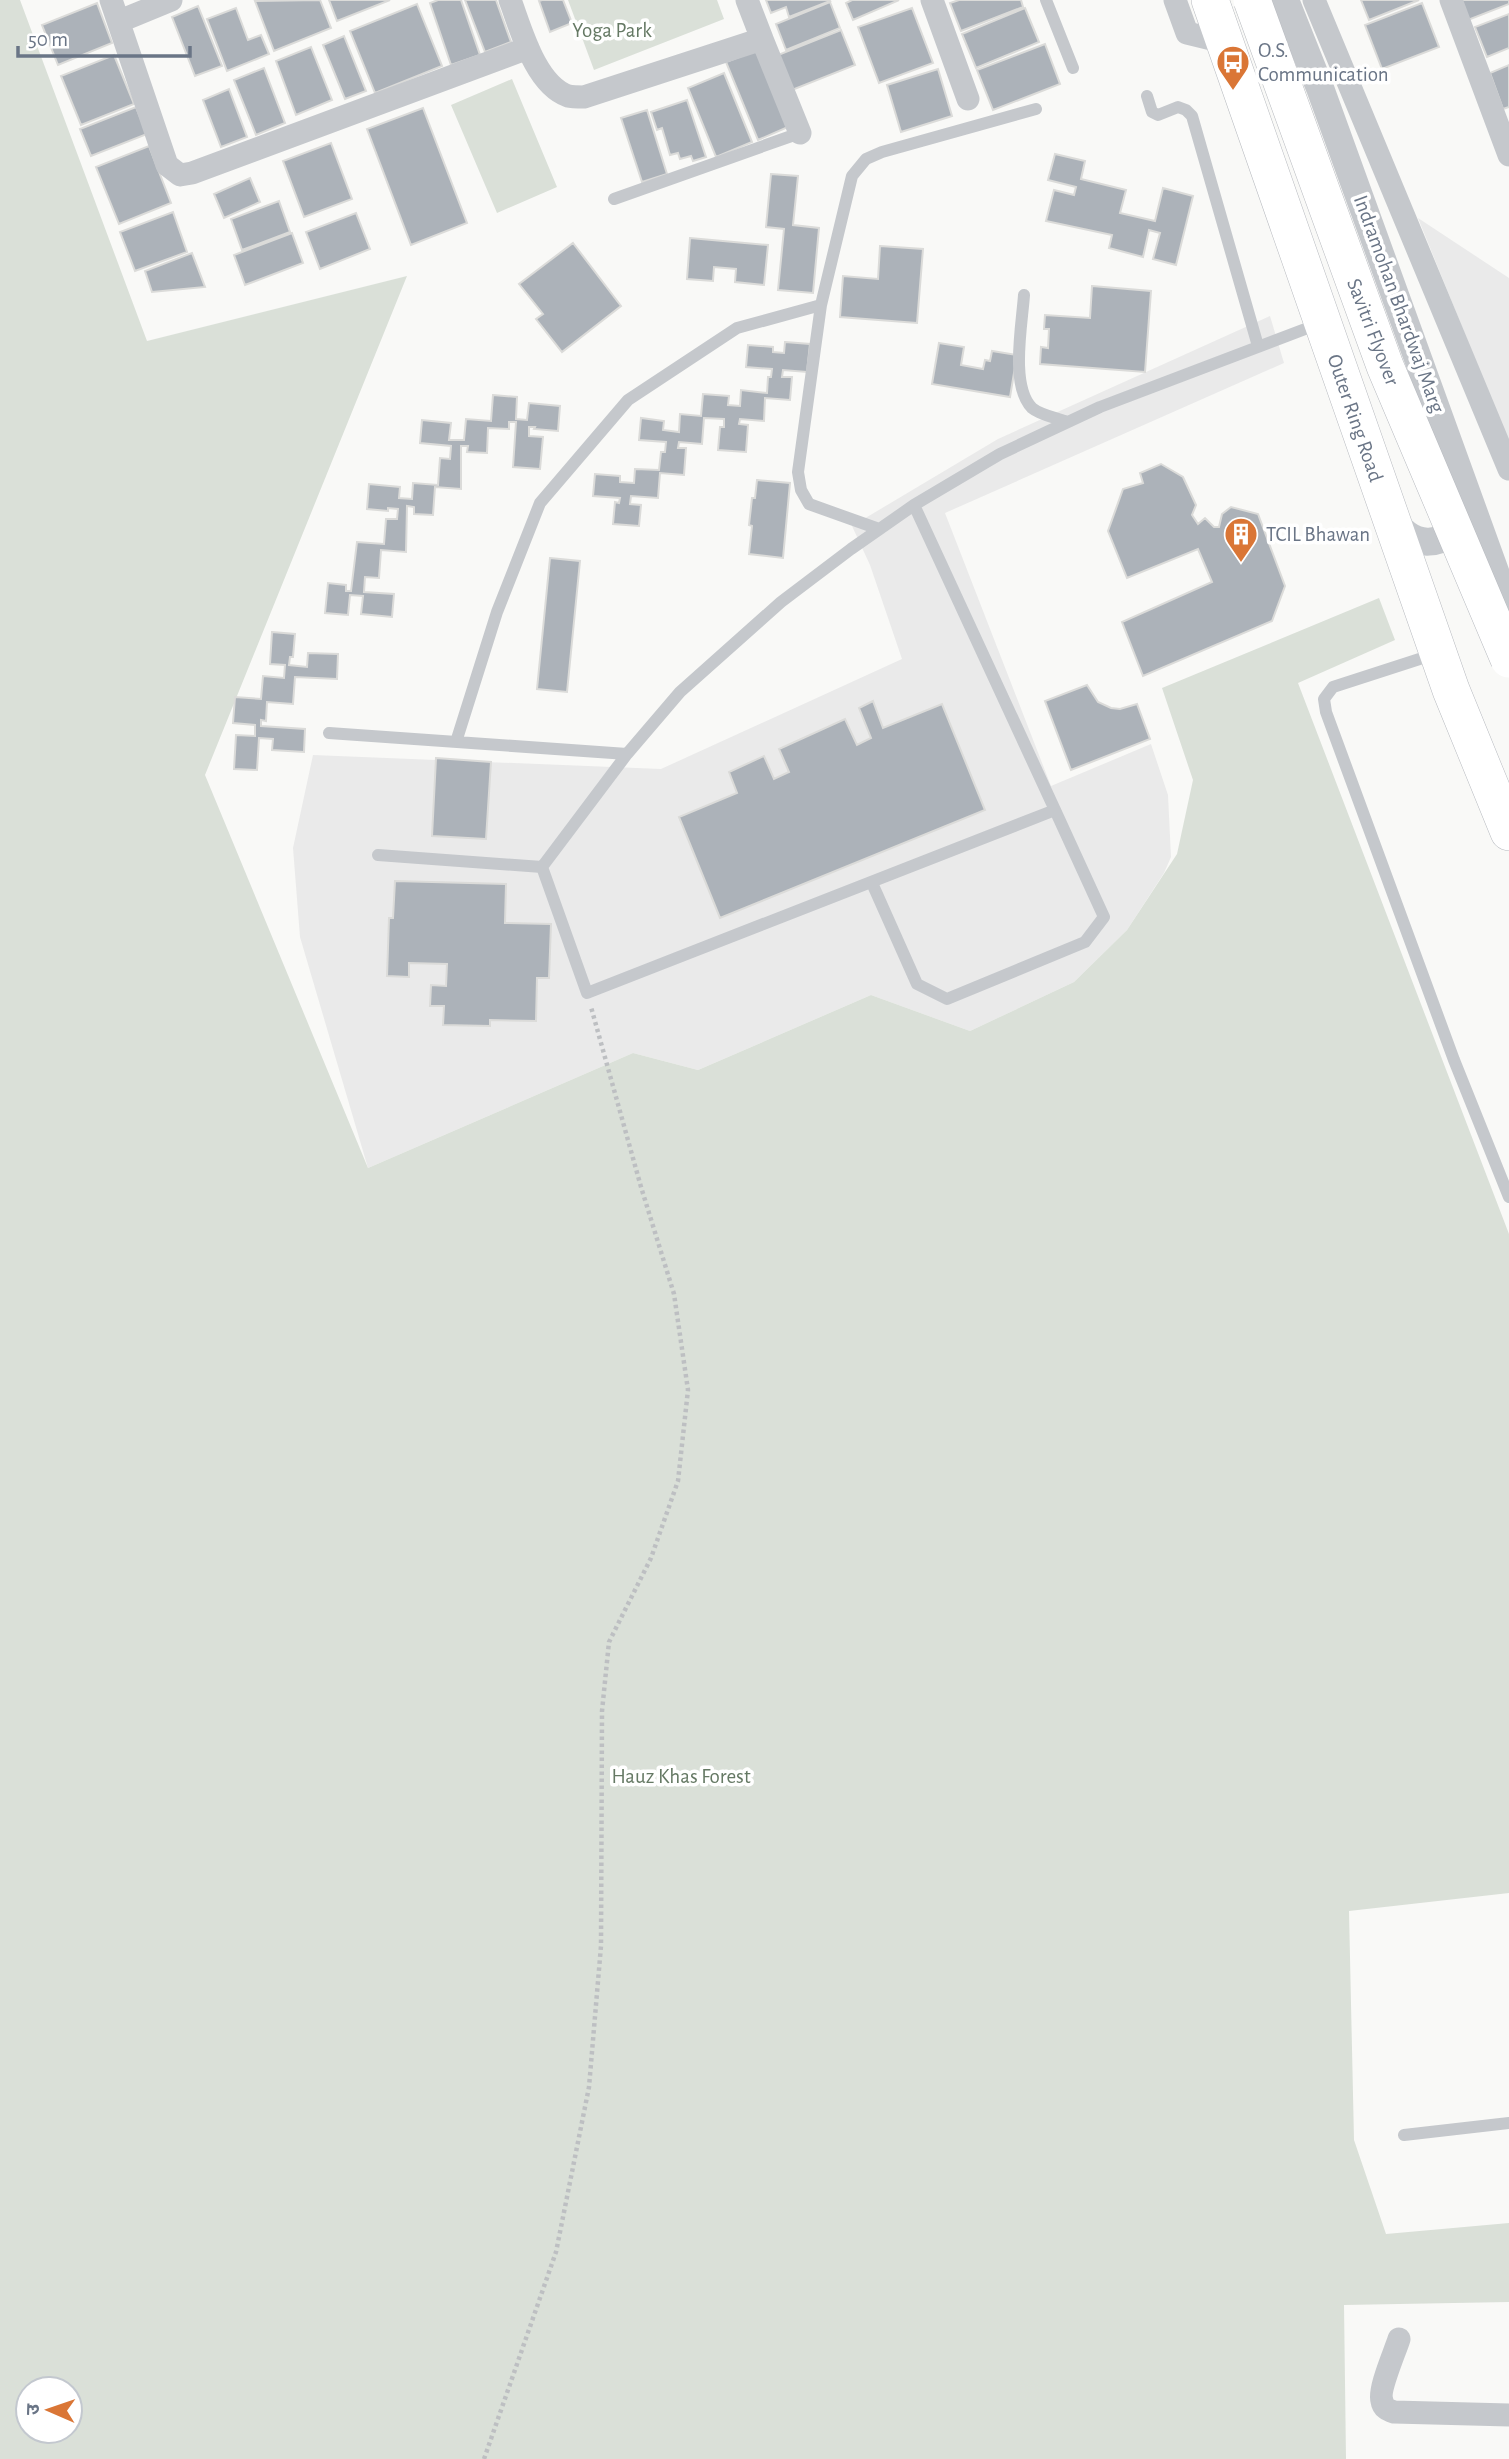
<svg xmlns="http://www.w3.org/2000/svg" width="1509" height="2459" font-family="'Alegreya Sans','Noto Sans Devanagari',sans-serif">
	<rect width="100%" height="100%" fill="#f9f9f7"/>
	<path fill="#eaeaea" d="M1418,218L1509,278V443Z
		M1270,316L1284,363L945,513L1051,786L1151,744L1168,795L1171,857L1164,873L1127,930L1074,982L970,1031L871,995L698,1070L633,1053L368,1168L300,937L293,848L313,755L661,769L902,659L870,565L852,526L998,439Z"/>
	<path fill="#dae0d8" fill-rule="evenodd" d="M0,0H20L147,341L407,276L205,775L368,1168L633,1053L698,1070L871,995L970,1031L1074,982L1127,930L1177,854L1193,780L1162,688L1379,598L1395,640L1298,683L1509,1234V1893L1349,1911L1354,2140L1386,2234L1509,2223V2302L1344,2305L1346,2459H0ZM28,2389H70V2431H28Z
		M568,0H717L724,19L594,70Z
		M512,79L557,187L497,213L451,105Z"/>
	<path fill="#acb2b9" stroke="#dbdbd9" stroke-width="2" d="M320,0L331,28L274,51L255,1Z
		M329,0H390L337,21Z
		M438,0H461L480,55L451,65L430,3Z
		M465,0H496L511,42L485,52Z
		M542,0H563L572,23L550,32L539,1Z
		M766,0H829L830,1L789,17L786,7L771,13Z
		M852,0H899L853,20L846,3Z
		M959,0H1021L1023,7L961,31L950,3Z
		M1361,0H1419L1369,20Z
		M1461,0H1509V4L1468,20Z
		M830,2L840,28L786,50L776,24Z
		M97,3L112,43L58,65L42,25Z
		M1422,3L1439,47L1382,69L1365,25Z
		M417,4L442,66L375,93L350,31Z
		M198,6L222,66L195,76L172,17Z
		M236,8L248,40L261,35L269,54L227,71L207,19Z
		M912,8L933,63L879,83L858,27Z
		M1025,8L1039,42L976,68L962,34Z
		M1509,14V48L1487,57L1475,27Z
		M841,30L855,65L792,90L778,55Z
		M344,36L366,91L345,99L323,45Z
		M1045,44L1060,84L993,110L977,70Z
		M311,47L332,100L296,115L276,61Z
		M757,50L788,127L758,140L726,62Z
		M114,55L134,104L81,125L61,76Z
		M1509,65V107L1503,109L1490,73Z
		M264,68L285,123L256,135L234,80Z
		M938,69L952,116L901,132L887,85Z
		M724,73L752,142L716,157L688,88Z
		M229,89L247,137L221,147L203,100Z
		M687,100L706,157L693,161L691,156L680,159L678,153L670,155L662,128L657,130L651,112Z
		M136,107L147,134L91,156L80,129Z
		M423,108L467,223L411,245L367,129Z
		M647,110L667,174L642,182L621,118Z
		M331,143L352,199L304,217L283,161Z
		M149,146L171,203L119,224L96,167Z
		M1055,154L1085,161L1081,179L1126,190L1120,213L1155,221L1163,188L1193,196L1176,265L1153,259L1160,233L1149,230L1143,257L1109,248L1112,235L1046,221L1054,190L1074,195L1076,187L1048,180Z
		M771,174L798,176L793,225L819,228L813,293L778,290L784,229L766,227Z
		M250,178L260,202L224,218L214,194Z
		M279,201L290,232L242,250L231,219Z
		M173,212L187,252L135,271L120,232Z
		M356,213L370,249L320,269L306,232Z
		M292,233L303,263L245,285L234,255Z
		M690,238L768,245L764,285L735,282L736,269L714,267L713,281L687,279Z
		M573,243L621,306L562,352L536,319L543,314L519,284Z
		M880,246L923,249L917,323L840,317L843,276L878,279Z
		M192,253L205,287L152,292L145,271Z
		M1092,286L1151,291L1145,372L1040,364L1041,347L1048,348L1049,329H1044L1045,315L1090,318Z
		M785,342L810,344L807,372L783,370L782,377H792L790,400L765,398L764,421L740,419L739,424L748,425L746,452L718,450L720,427H724V419L704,418L702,444L679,442L678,448H686L684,475L660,473L658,498L631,496L630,504L641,505L639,526L613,524L615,502L619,503L620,498L593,496L595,474L620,476V482L634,483L635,469L659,470L661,452H665L666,442L639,440L641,418L664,421L663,430L679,432L680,414L701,416L703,394L729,396L728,405L740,406L741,390L767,393L768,377H771L772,369L746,367L748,345L773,347V352L784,353Z
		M939,343L964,347L961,365L983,369L985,360L990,361L992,351L1017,355L1010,397L932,384Z
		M493,395L517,397L516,419L527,420L529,403L560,406L558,431L534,429L535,427H529V436L543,437L540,469L513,467L516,422H509V429L488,428L487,453L467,452L468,446H461V489L435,487L433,515L414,514V507L407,506L406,552L381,550L379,578L365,577L364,592L394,594L392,617L361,614L363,596L350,595L348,615L325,613L328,583L346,585V591H351L357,542L384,544L386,519H397L398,509L388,508V511L367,509L369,484L400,487L399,498L412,499L413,483L438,485L440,458L450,459L451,446L420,443L422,420L451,423L449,440H464L466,419L491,421Z
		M1161,464L1183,477L1196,505L1192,515L1198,524L1205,518L1214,527H1219L1222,514L1231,507L1258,514L1285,586L1272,621L1143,676L1122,622L1212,582L1198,549L1127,578L1108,531L1123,489L1143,483L1140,473Z
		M757,480L790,483L783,558L749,554L752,526L749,525L752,498H755Z
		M550,558L580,561L567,692L537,689Z
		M272,632L295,634L293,657H290L289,665L307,667L308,653L338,654L337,679L295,677L293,704L267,702L266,721L261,720V726L305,729L304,752L272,750L273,739L259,738L257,770L234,769L236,735L255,736V725L233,723L235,697L261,699L263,676L284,678L285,665L270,664Z
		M1087,685L1098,702L1111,708L1120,709L1137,704L1150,739L1071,770L1045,701Z
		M873,701L883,728L942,704L985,810L720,918L679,817L737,793L729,772L764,756L774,779L789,772L779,749L845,719L857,745L871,738L859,708Z
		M436,758L491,762L486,839L432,836Z
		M395,881L506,884L505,923L551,924L549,978H537L536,1021L490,1020V1026L443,1025L444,1006H430L431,985L446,986L447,964L409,963V977L387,976L389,918H393Z"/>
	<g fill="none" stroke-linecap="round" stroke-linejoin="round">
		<defs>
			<path id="primary" d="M1210,0L1451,690L1509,832"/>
		</defs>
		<use href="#primary" stroke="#b8bbc0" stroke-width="38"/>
		<path stroke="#bdbfc2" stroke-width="4.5" stroke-dasharray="3.5 3.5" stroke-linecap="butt" d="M484,2459L556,2252L589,2087L601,1946L602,1711L609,1642L651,1558L678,1481L688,1390L674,1294L641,1187L591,1007"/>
		<path stroke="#c5c8cc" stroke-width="12" d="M1046,0L1073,68
			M1147,96L1152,112L1158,115L1178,107L1186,110L1192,116L1258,346
			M614,199L800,133
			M1024,295C1022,325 1010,386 1032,408C1040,415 1057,418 1067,422
			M821,305L798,472L801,490L809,504L879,529
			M914,505L1055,810L587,993L542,867L627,754L680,692L781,602L851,549L914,505L1000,454L1100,407L1321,323
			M1435,654L1333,687L1324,699L1326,712L1454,1060L1509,1197
			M329,733L627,754
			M456,742L497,612L540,503L628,400L737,328L821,305L852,176L866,159L882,152L1036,109
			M378,855L542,867
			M872,883L917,984L947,999L1085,942L1104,917L1055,810
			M1404,2135L1509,2123"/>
		<path stroke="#c5c8cc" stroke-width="23" d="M111,0L167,165L180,175L192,173L528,48
			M510,0C521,29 535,84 568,96C572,97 579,97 584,97L762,39L747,0
			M932,0L968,99
			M1175,0L1187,33L1224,42
			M1314,0L1509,469
			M1451,0L1509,155
			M120,21L171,0
			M762,39L800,133
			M1399,2339C1395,2352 1378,2390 1382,2401C1383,2408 1388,2410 1394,2412L1509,2415"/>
		<path stroke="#c5c8cc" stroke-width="28" d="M1285,0L1320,88L1509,610
			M1391,517C1414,552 1444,548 1467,516"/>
		<use href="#primary" stroke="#fff" stroke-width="37"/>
		<defs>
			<path id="primary-bridge" d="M1252,0L1385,366L1509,659"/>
		</defs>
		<use href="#primary-bridge" stroke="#b8bbc0" stroke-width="38" stroke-linecap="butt"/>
		<use href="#primary-bridge" stroke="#fff" stroke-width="37"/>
	</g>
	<defs>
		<symbol id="bus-pin" viewBox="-11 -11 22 30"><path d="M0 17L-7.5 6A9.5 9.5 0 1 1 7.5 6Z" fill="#da7636" stroke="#fff"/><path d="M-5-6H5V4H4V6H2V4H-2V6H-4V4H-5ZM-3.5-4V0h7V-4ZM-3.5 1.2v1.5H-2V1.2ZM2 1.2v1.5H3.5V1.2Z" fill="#fff"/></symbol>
		<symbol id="building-pin" viewBox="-11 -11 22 30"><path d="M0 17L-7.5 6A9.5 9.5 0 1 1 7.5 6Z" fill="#da7636" stroke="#fff"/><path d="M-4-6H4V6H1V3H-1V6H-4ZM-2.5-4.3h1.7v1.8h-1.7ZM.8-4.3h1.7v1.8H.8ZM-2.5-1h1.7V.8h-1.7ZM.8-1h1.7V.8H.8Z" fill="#fff"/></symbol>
	</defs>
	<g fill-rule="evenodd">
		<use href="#bus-pin" x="1214" y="43" width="38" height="52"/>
		<use href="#building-pin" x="1222" y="515" width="38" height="52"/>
	</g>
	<g text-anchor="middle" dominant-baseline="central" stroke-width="7" stroke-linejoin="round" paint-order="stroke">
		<g font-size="21" fill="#657964" stroke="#fff">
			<text x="612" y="30">Yoga Park</text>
			<text x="681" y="1776">Hauz Khas Forest</text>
		</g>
		<g font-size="21" fill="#6a7586" stroke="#fff" text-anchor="start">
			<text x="1258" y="50">O.S.<tspan x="1258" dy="24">Communication</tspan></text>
			<text x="1266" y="534">TCIL Bhawan</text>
		</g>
		<g font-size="21" fill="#6a7586" stroke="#fff">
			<text transform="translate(1399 304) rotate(70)">Indramohan Bhardwaj Marg</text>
			<text transform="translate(1373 332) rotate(69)">Savitri Flyover</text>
			<text transform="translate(1355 418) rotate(71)">Outer Ring Road</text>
		</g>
	</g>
	<g transform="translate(49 2410) rotate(272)"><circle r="33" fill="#ffffff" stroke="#c3c8cf" stroke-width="2"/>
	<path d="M0-5L12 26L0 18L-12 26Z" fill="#da7636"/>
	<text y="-10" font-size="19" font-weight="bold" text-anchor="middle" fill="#6a7586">उ</text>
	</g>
	<path d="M18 46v10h172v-10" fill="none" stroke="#6a7586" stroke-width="3.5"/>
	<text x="28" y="46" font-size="21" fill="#6a7586" stroke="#ffffff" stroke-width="5" paint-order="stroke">50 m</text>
</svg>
